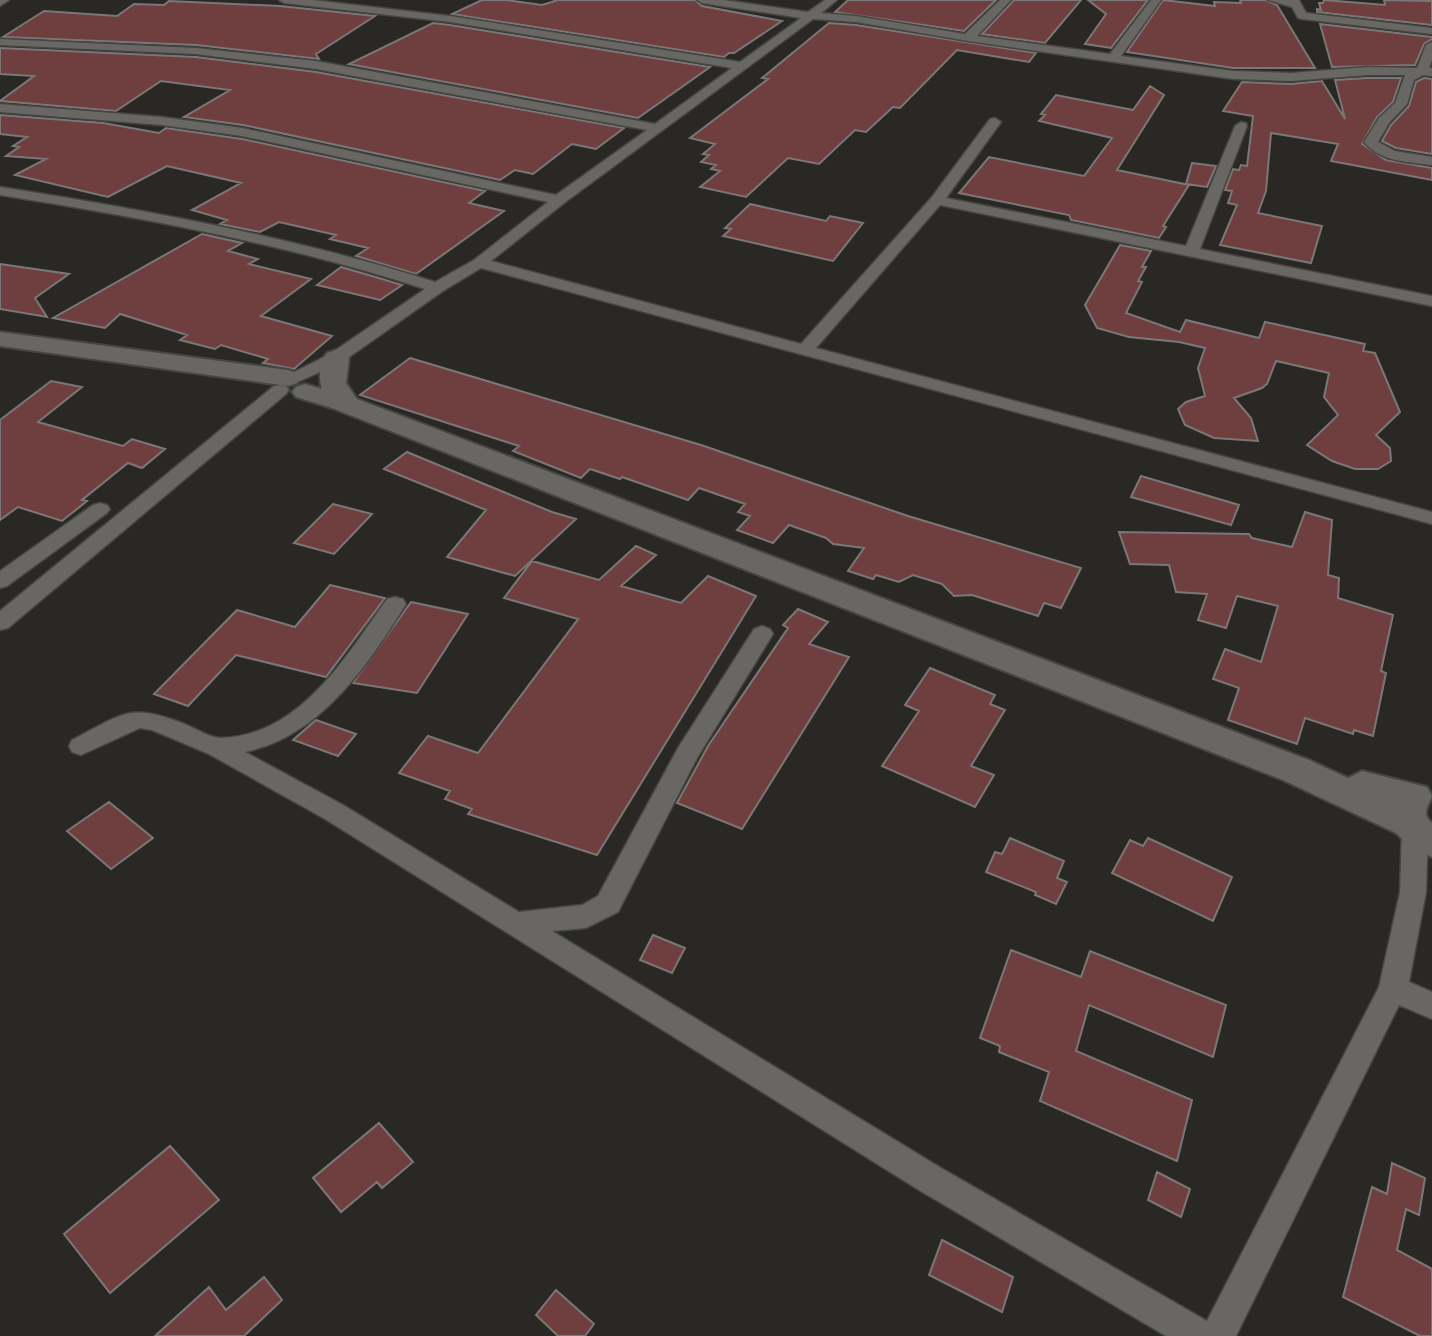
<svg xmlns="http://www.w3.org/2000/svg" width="1432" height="1336" font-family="Figtree,sans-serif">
	<rect width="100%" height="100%" fill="#292825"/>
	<path fill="#6f3f3f" stroke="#7c7777" stroke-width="2" d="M482,0H506L542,5L558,0H695L702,6L782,21L734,53H729L724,57L452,14Z
		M848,0H996L964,31L835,12Z
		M1014,0H1081L1045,43L982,34Z
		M1088,0H1148L1111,48L1085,44L1106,14Z
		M1163,0L1215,6L1214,2L1241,3L1240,0H1265L1277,5L1315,68H1233L1127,52Z
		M1324,0L1385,5L1384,0L1432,1V25L1317,12V9L1321,10L1319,3H1323Z
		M169,1L280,6L375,16L316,54L319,59L196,45L3,37L44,11L117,16L134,4L164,5Z
		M433,23L450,25L710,67L638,118L349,64Z
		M829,23L856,25L1036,53L1029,62L957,50L900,108L893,107L866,132L855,130L819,164L788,158L746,197L700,187L720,171L711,169L716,165L701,162L709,155L703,154L715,144L690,138L768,79L762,78Z
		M1320,24L1432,37V39L1424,44L1415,65L1332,67Z
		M0,48L196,57L316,72L624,128L596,149L572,144L533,174L515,170L500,180L243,125L184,117L230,90L161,81L116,111L0,101L34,76L0,74Z
		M1367,78H1401L1393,102L1377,117L1362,144L1386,160L1432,168V180L1331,161L1338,144L1271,133L1266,191L1258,213L1322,226L1311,263L1220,245L1237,205L1228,203L1232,191L1225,190L1233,169L1239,170L1241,165L1247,166L1253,116L1223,111L1242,82L1291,84L1322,81L1345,119L1335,80Z
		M1424,78L1432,79V154L1396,148L1382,141L1391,125L1409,106L1416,82Z
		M1150,86L1164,95L1117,170L1189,185L1163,226L1166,227L1159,238L1071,220L1069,215L959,193L989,157L1084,176L1112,138L1039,121L1045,115L1041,114L1056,95L1133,110Z
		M0,115L103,123L159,133L166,128L242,139L485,191L469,203L504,211L416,274L356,256L368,248L330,239L336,235L279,222L260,232L220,224L227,220L192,210L241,183L167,166L108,197L15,175L46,159L6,156L19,147L13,146L27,137L0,134Z
		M1192,163L1216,166L1207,187L1186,184Z
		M750,204L826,221L830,216L863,223L833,261L723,236L731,229L725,228Z
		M202,234L242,243L228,251L258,259L249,264L311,279L261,316L332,336L294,369L263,363L268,359L221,345L215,349L180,340L187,335L120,314L105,328L53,318Z
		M1120,245L1151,251L1142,267H1146L1138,281L1142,282L1126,313L1180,332L1186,320L1259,338L1265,322L1365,344L1363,351L1375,353L1400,412L1376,435L1390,448L1391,461L1378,469H1355L1332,461L1307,445L1338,415L1324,397L1329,373L1276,361L1267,384L1262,388L1234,398L1251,418L1258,441L1214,438L1185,425L1178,409L1186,402L1205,396L1198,368L1205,348L1179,342L1129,337L1097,328L1085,305Z
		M0,264L69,274L35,298L47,317L0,309Z
		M341,267L372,276L402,285L380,300L317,285Z
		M410,358L701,445L908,516L1081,568L1061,608L1044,603L1038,616L972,595L954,596L942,584L913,575L899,582L876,575L873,579L848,571L864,548L833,544L826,538L789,525L773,543L737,530L750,516L738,512L745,504L699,488L688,500L622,477L620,479L590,469L581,478L513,451L519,446L360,395Z
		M51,381L82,387L38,422L123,446L132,439L165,449L142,468L128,463L82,500L87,501L62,521L18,507L0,520V420Z
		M407,452L552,512L576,519L515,576L447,557L486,510L384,469Z
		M1141,476L1239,505L1231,525L1131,497Z
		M333,504L372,514L334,554L294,543Z
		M1305,512L1332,520L1328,575L1339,578L1338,598L1393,615L1381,671L1386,673L1373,736L1354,730L1353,734L1305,718L1297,744L1228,720L1239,688L1213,679L1225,649L1261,662L1278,606L1237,596L1226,628L1198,620L1207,594L1176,592L1169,565L1130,564L1119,532L1249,534L1252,538L1292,547Z
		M636,546L656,555L621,586L681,603L708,576L756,596L597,855L468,814L472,809L445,799L450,791L399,773L428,736L478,753L578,619L504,598L532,561L599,580Z
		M330,585L385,598L326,677L236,655L188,706L154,694L237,610L295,627Z
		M411,602L468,614L417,693L353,683Z
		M798,609L828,622L809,644L849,657L742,829L677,803L708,746L788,628L783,625Z
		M930,668L995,695L990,704L1005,710L971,766L994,775L975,807L882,766L919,711L905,705Z
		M316,720L356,734L338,756L293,740Z
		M109,802L153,838L111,869L67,831Z
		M1010,838L1064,861L1057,878L1067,882L1056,904L1035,895L1036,892L986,872L995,852L1002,854Z
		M1148,838L1232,877L1213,921L1112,873L1130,840L1143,846Z
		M653,935L685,948L672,973L640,960Z
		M1011,950L1081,977L1090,951L1226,1005L1213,1057L1089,1005L1076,1051L1192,1100L1177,1161L1040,1101L1049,1072L999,1052L1000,1046L980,1038Z
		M379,1123L413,1162L382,1188L377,1182L341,1212L313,1178Z
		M170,1146L219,1200L110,1293L64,1234Z
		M1392,1163L1425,1178L1419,1215L1406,1209L1397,1250L1432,1269V1336H1420L1343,1297L1372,1187L1387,1194Z
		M1157,1172L1190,1189L1181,1217L1148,1200Z
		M942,1240L1013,1277L1002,1312L929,1275Z
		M264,1277L282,1300L244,1336H155L209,1287L226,1310Z
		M556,1290L594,1324L585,1336H558L536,1315Z"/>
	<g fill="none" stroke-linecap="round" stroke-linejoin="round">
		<defs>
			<path id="street" d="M0,0H9L0,6Z
				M279,0H312L450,16L740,62L801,18L702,3L697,0H724L808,12L825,0H837L821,13L856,16L965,34L1000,0H1011L977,36L1110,54L1151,0H1161L1121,56L1233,71L1291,73L1367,67L1417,68L1426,45L1432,42V60L1429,68H1432V76L1423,75L1414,80L1407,104L1389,123L1378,142L1395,151L1432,157V165C1409,162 1380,162 1364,142L1379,118L1395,103L1405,75H1367L1291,81L1233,79L968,41L856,22L813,19L564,203L491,261L801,344L932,197L990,119L995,118L1001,122L946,198L1186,246L1235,126L1241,122L1246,123L1247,126L1200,249L1432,296V306L940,205L816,348L1432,512V524L481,268L443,291L342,362L300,381L291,376L294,372L330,354L425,289C287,244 143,218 0,195V187C146,210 294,237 435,282L474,260L548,202L242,136L162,125L0,112V104L162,117L242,128L556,195L647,130L316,69L196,54L0,45V39L196,48L316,61L655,124L732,68L450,22L284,3Z
				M1268,0H1299L1306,13L1432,28V34L1302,19L1298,18L1292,7Z
				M280,385L286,386L289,390L286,394L8,628L0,630V611L274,386Z
				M100,503L107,505L110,509L107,513L7,586L0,588V571L93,505Z
				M395,597L403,599L406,604C367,666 321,736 245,752L343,805L519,912L582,905L598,896L678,748L754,629L762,626L770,629L773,634L697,758L618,912L586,928L552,931L941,1168L1207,1321L1379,987L1400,892L1402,830L1406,823L1415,820L1424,823L1428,830L1426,892L1409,982L1432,992V1019L1399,1005L1236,1336H1166L919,1190L325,819L209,754L152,730L140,728L81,755L72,752L69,746L72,740C124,713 130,702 187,725C196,729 211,738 221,738C300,736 347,655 387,599Z"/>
			<path id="secondary" d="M0,332L288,370L297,373L301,378L297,383L288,386L0,346Z
				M336,350L345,353L349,358L346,383L357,399L1309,760L1348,778L1362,771L1427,787L1432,796C1428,808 1421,813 1432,823V857L1413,849L1396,833L1283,780L332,408L296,397L292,392L296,387L305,384L322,389C318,377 320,363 327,353Z"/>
		</defs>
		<use href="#street" stroke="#454542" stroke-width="3"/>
		<use href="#secondary" stroke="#454542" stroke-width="4"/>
		<use href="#street" fill="#696764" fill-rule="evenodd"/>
		<use href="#secondary" fill="#696764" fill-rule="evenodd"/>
	</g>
</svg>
